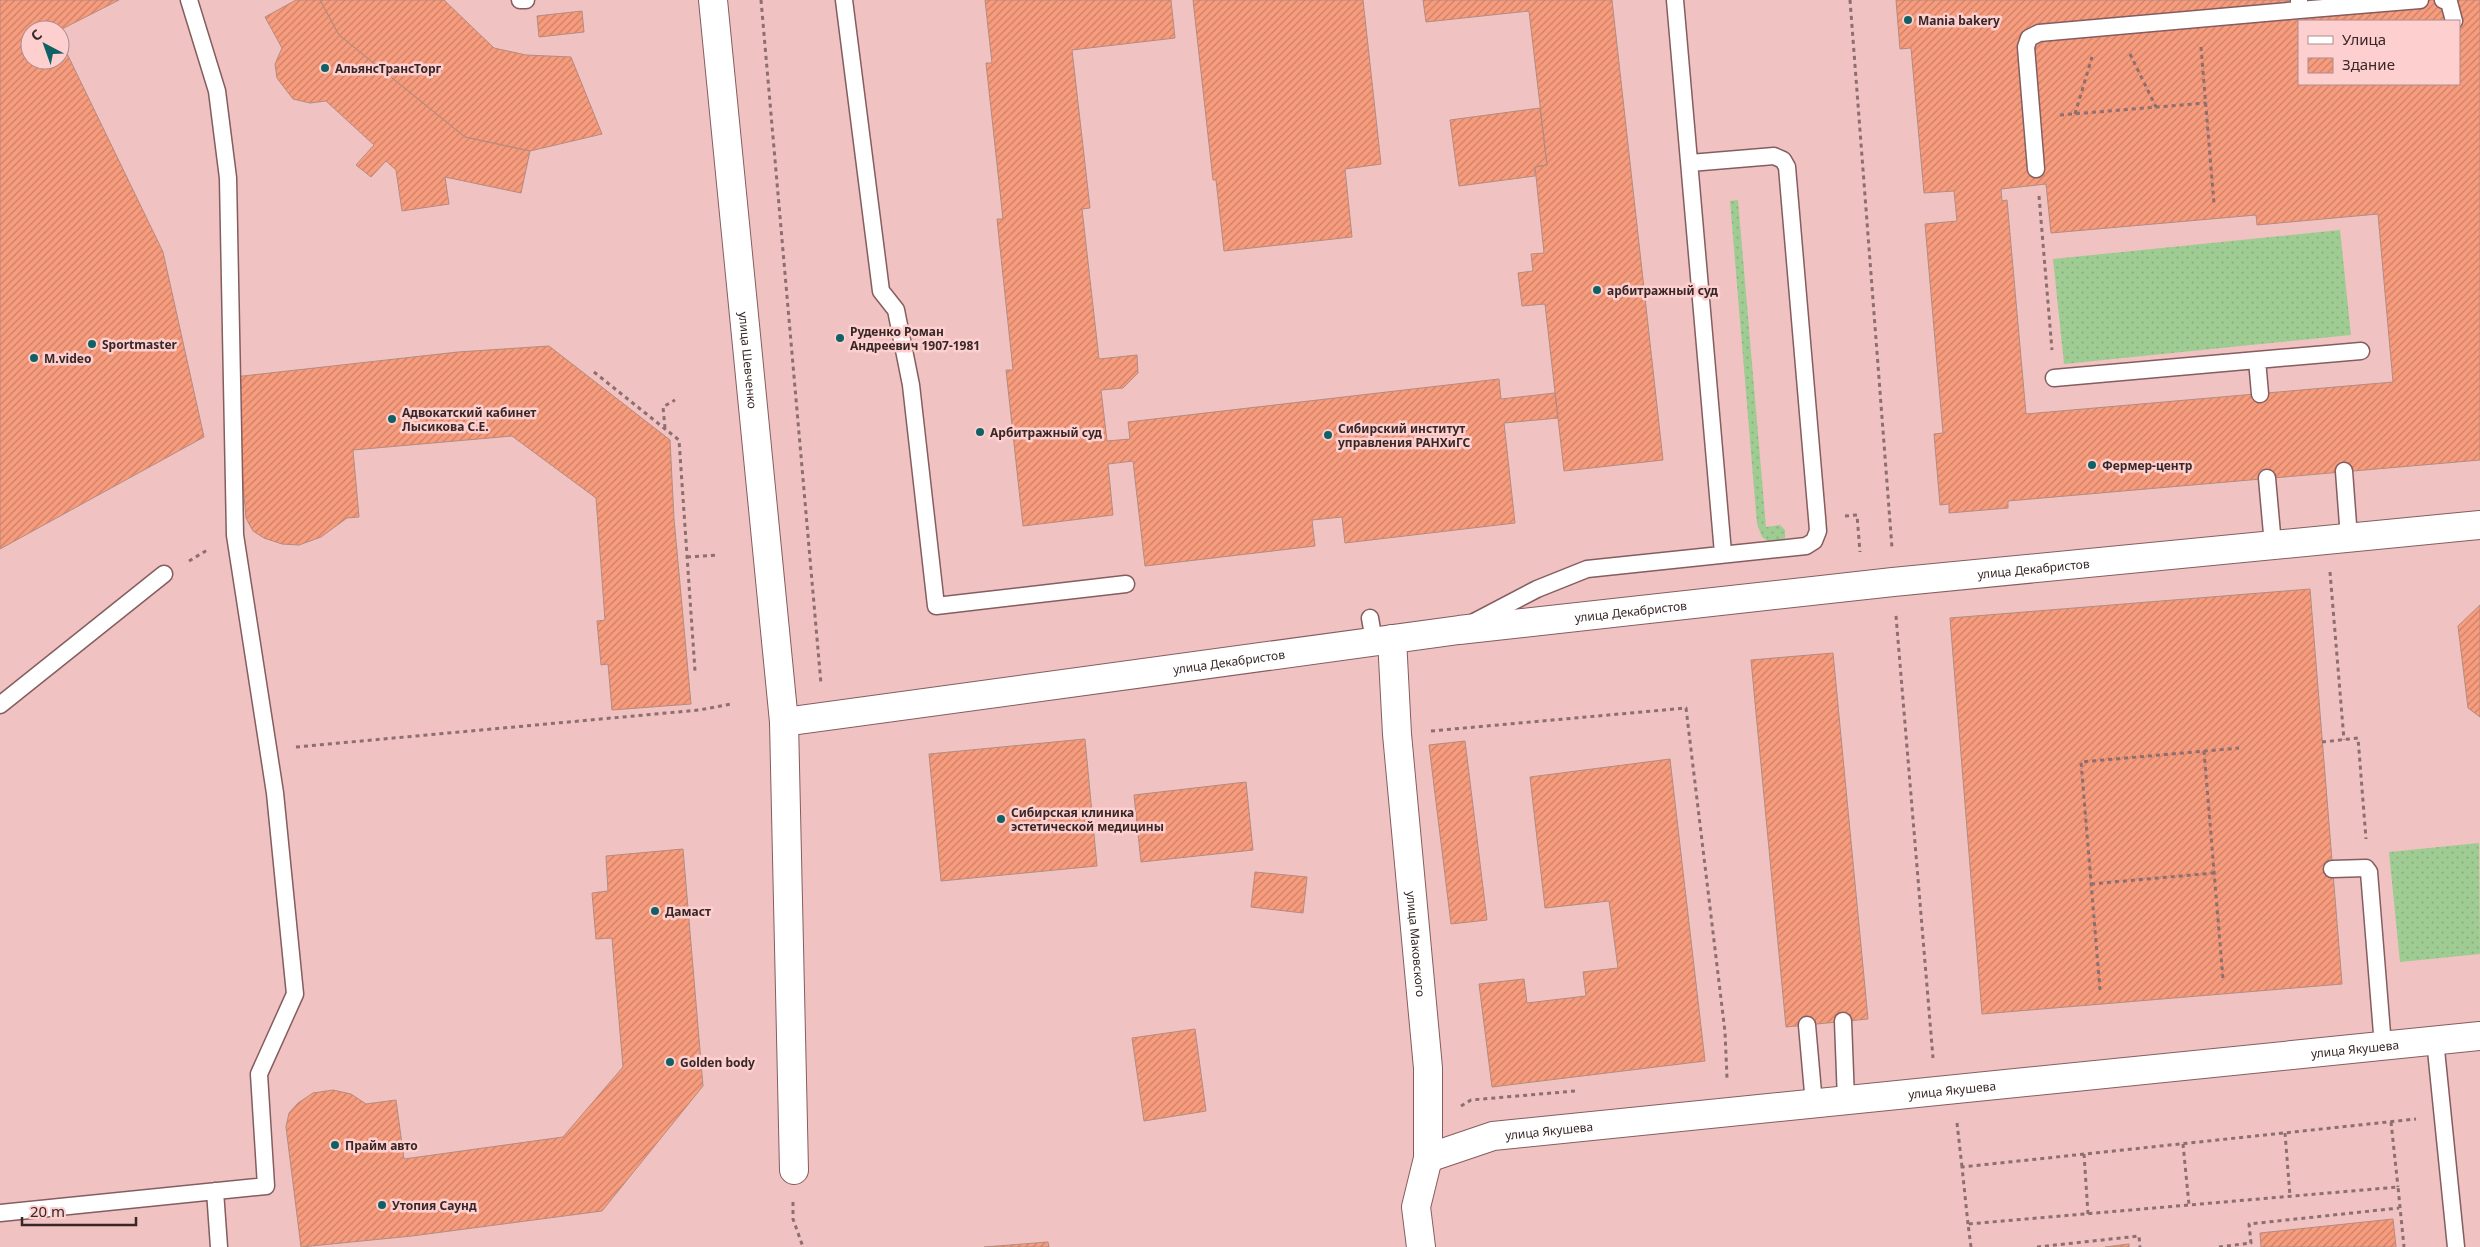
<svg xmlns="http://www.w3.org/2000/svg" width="2480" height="1247" font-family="'Noto Sans',sans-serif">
	<defs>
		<pattern id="grass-dots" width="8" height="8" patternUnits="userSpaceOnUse" patternTransform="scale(1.25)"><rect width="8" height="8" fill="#9fcc92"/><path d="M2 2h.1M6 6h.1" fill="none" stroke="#8aaf7e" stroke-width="1.8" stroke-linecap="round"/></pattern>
		<pattern id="building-hatch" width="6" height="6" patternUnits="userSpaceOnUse" patternTransform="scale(1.25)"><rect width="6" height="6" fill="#f89c7e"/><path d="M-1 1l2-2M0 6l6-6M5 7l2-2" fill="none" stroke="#ca7f67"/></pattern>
	</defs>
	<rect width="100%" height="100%" fill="#f0c2c2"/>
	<path fill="url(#grass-dots)" d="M1738,200L1766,527L1780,525L1785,530V539L1771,543L1762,537L1757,524L1730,201Z
		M2340,230L2351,335L2064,364L2053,259Z
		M2479,843L2480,954L2400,962L2389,852Z"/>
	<path fill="url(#building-hatch)" stroke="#b48c7f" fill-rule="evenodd" d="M0,0H119L60,30H30V60H60V39L163,252L204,437L0,549Z
		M296,0H320L339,35L465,137L530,151L521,193L445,177L449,204L402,211L396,170L386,161L371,177L356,165L374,145L326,101L310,103L293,99L277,78L275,64L282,48L265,17Z
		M320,0H444L494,48L526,55L571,57L602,134L530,151L465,137L339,35Z
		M985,0H1171L1175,38L1072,50L1090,208L1082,209L1099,359L1137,355L1138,373L1123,388L1101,390L1107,441L1130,439L1128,422L1499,379L1501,399L1555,393L1558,418L1504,423L1515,523L1345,543L1342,517L1312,520L1315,546L1145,566L1133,461L1108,464L1113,515L1023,526L1006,370H1013L997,219H1003L986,63H992Z
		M1193,0H1363L1381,164L1345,169L1352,237L1224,251L1216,180H1213Z
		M1423,0H1612L1663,460L1564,471L1545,304L1522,306L1518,273L1533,271L1531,254L1544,253L1535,167L1547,165L1529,11L1426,22Z
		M1896,0H2480V460L2008,501V508L1949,513V504L1940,505L1934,434L1943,433L1925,224L1957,221L1954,191L1924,193L1911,48L1900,49ZM2299,21H2459V84H2299ZM2046,184L2051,233L2256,215L2257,225L2378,214L2393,382L2026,414L2007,200L2002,201L2001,189Z
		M582,11L584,32L539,37L537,16Z
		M1540,108L1547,165L1535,167V176L1459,186L1450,120Z
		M549,346L670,440L674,519L691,704L612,710L608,664L601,665L597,621L605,620L596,498L512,436L353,450L359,517L347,518L321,537L299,545L282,544L264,538L253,531L246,518L234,377L458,352Z
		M2310,589L2342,984L1982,1014L1950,618Z
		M2480,605V717L2468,708L2458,626Z
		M1833,653L1868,1019L1786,1027L1751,660Z
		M1085,739L1097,866L941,881L929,754Z
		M1465,741L1487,920L1451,924L1429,745Z
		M1670,759L1705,1061L1492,1087L1479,984L1524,979L1527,1003L1586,996L1583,972L1618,968L1609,901L1545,908L1530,777Z
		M1246,782L1253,850L1141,862L1134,795Z
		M683,849L703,1086L602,1211L412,1236L301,1247L286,1127L289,1113L298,1103L313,1093L333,1090L351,1094L366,1104L396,1100L404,1159L563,1137L623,1067L612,938L596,939L592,893L608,891L606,856Z
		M1255,872L1307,877L1303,913L1251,907Z
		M1195,1029L1206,1111L1144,1121L1132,1038Z
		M2393,1219L2396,1247H2261L2260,1233Z
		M1048,1242L1049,1247H984Z
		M2129,1244V1247H2105Z"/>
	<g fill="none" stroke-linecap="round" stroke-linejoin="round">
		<defs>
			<path id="lane" d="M520,0H526
				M844,0L881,291L896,310L911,385L936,606L1126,584
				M1675,0L1723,553
				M2443,0L2449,2L2454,21
				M2299,10L2420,0
				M2036,169L2026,47L2029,38L2039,33L2299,10V0
				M2257,360L2361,351
				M2054,378L2257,360L2260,394
				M2344,471L2349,538
				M2267,478L2273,545
				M1370,618L1374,641
				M1474,622L1537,589L1587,569L1806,546L1814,541L1818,531L1817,518L1787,167L1783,160L1774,156L1690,163
				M0,705L164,574
				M2332,869L2366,868L2369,872L2383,1046
				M1843,1021L1846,1100
				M1807,1025L1814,1104
				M2435,1040L2456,1247
				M215,1191L219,1247
				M0,1213L266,1186L259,1074L295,994L275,793L235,535L228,178L217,91L189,0"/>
			<g id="street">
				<path id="s1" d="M713,0L784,722L794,1170"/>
				<path id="s2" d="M1392,639L1397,734L1428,1068V1158L1416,1207L1421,1247"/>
				<path id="s3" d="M784,722L1459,630L1893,582L2480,525"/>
				<path id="s4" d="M1428,1158L1493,1136L2480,1036"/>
			</g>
		</defs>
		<use href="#lane" stroke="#855d5e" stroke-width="19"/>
		<use href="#street" stroke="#855d5e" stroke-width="30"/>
		<path stroke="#8d6f6f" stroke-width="3" stroke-dasharray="4 4" stroke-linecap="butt" d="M761,0L821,684
			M1850,0L1892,548
			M2201,47L2214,204
			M2130,54L2156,107
			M2075,114L2092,57
			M2060,115L2206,103
			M2039,196L2052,350
			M594,372L679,440L695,671
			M665,428L663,407L675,400
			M1845,516L1857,515L1860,552
			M687,557L718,555
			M189,561L209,549
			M2330,572L2344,740
			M1896,616L1933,1058
			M1431,731L1686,708L1725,1032L1727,1078
			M2322,742L2358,738L2366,839
			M296,747L699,710L731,704
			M2204,751L2223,979
			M2091,884L2214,873
			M2100,990L2081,762L2239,748
			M1461,1106L1471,1100L1575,1091
			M2391,1122L2398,1187
			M1957,1123L1962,1167
			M2285,1133L2290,1196
			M2183,1144L2189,1205
			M2084,1154L2088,1214
			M793,1202V1219L803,1247
			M1968,1224L1962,1167L2416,1119
			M1971,1247L1968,1224L2398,1187L2404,1247
			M2037,1247L2139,1236L2140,1247
			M2219,1247L2251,1243L2249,1224L2399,1208"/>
		<use href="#lane" stroke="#fff" stroke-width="16"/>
		<use href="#street" stroke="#fff" stroke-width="28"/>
	</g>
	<g fill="#106164" stroke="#fdcfcf" stroke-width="2">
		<circle cx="1908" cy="20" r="5"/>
		<circle cx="325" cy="68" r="5"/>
		<circle cx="1597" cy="290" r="5"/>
		<circle cx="840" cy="338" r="5"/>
		<circle cx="92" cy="344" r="5"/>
		<circle cx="34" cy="358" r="5"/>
		<circle cx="392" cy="419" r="5"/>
		<circle cx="980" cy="432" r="5"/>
		<circle cx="1328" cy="435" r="5"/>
		<circle cx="2092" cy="465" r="5"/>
		<circle cx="1001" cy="819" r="5"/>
		<circle cx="655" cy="911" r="5"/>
		<circle cx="670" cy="1062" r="5"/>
		<circle cx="335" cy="1145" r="5"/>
		<circle cx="382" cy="1205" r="5"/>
	</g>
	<g text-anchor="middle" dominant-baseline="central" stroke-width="5" stroke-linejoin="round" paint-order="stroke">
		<g font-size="12" font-weight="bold" fill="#382727" stroke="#fdcfcf" text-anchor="start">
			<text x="1918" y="20">Mania bakery</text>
			<text x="335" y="68">АльянсТрансТорг</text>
			<text x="1607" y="290">арбитражный суд</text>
			<text x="850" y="331">Руденко Роман<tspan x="850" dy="14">Андреевич 1907-1981</tspan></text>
			<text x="102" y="344">Sportmaster</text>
			<text x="44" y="358">M.video</text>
			<text x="402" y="412">Адвокатский кабинет<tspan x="402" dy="14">Лысикова С.Е.</tspan></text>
			<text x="1338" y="428">Сибирский институт<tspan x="1338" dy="14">управления РАНХиГС</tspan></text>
			<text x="990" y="432">Арбитражный суд</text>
			<text x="2102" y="465">Фермер-центр</text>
			<text x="1011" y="812">Сибирская клиника<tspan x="1011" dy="14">эстетической медицины</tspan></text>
			<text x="665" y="911">Дамаст</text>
			<text x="680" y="1062">Golden body</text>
			<text x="345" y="1145">Прайм авто</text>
			<text x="392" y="1205">Утопия Саунд</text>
		</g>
		<g font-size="12" fill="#382727" stroke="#fdcfcf">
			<text stroke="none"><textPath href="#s1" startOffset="362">улица Шевченко</textPath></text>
			<text stroke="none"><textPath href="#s3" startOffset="1259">улица Декабристов</textPath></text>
			<text stroke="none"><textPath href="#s3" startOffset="854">улица Декабристов</textPath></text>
			<text stroke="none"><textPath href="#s3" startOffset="449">улица Декабристов</textPath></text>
			<text stroke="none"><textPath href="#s2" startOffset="306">улица Маковского</textPath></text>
			<text stroke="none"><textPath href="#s4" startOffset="935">улица Якушева</textPath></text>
			<text stroke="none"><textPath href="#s4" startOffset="530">улица Якушева</textPath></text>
			<text stroke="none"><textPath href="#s4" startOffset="125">улица Якушева</textPath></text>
		</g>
	</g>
	<rect x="2298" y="20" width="162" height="65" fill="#fdcfcf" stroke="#ae8c8c"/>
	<rect x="2308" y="36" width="25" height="8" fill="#ffffff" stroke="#ae8c8c"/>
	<text x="2342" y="45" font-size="15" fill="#382727">Улица</text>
	<rect x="2308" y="58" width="25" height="15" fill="url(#building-hatch)" stroke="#ae8c8c"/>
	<text x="2342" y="70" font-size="15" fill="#382727">Здание</text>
	<g transform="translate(45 45) rotate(319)"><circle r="24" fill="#fdcfcf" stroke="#ae8c8c"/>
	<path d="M0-4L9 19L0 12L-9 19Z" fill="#106164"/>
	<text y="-8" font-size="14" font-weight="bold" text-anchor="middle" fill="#382727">С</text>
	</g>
	<path d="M22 1217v8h114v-8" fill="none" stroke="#382727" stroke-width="2.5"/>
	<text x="30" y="1217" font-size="15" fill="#382727" stroke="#fdcfcf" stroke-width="4" paint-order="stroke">20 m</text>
</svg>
